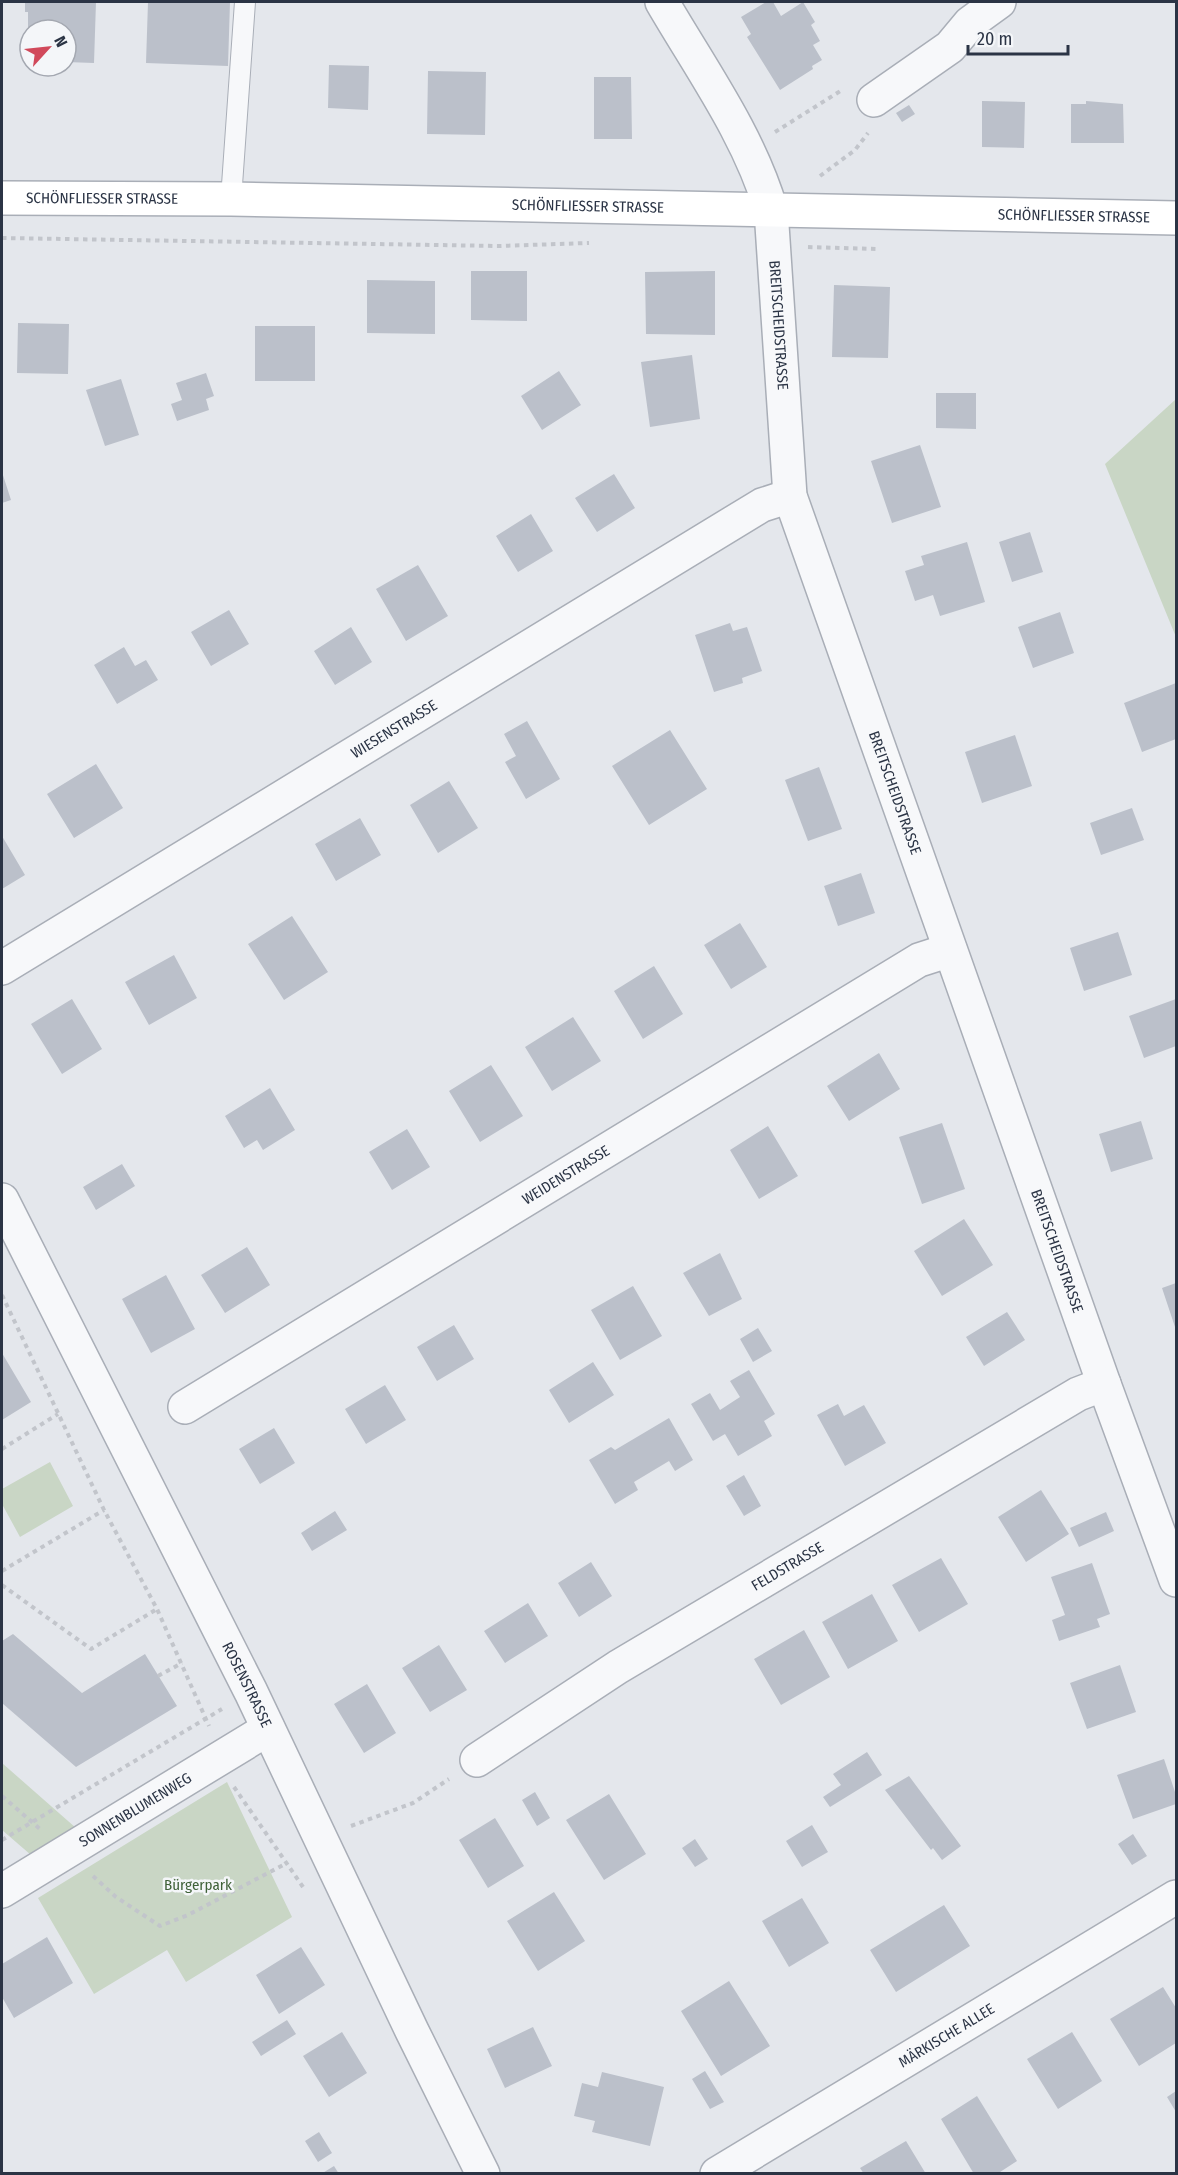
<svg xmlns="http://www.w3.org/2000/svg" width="1178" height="2175" font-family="'Fira Sans Condensed',sans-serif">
	<rect width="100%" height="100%" fill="#e4e7ec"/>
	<path fill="#c9d6c5" d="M1176,399V637L1105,464Z
		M50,1462L73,1506L20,1537L2,1504V1489Z
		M2,1763L76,1828L31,1855L2,1830Z
		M227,1782L292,1917L186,1982L167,1950L94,1994L38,1898Z"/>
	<path fill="#bbc0ca" d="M25,2H96L94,63L66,62V30H28V12H25Z
		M148,2H230L228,66L146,63Z
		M766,2H773L781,16L803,2L815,22L811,25L820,41L813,45L822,60L812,66L813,69L780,90L747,37L751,34L741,17Z
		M329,65L369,66L368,110L328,108Z
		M428,71L486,72L485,135L427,134Z
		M594,77H631L632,139H594Z
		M982,101L1025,102L1024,148L982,147Z
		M1086,101L1123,104L1124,143H1071V104H1086Z
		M909,105L915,114L902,122L896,113Z
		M471,271H527V321L471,320Z
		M715,271V335L646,334L645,272Z
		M367,280L435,281V334L367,333Z
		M834,285L890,287L888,358L832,357Z
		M18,323L69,324L68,374L17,373Z
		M255,326H315V381H255Z
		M692,355L700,419L650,427L641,362Z
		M559,371L581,405L542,430L521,396Z
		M206,373L214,396L206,399L209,410L177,421L171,404L182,400L176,383Z
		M121,379L139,435L105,446L86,390Z
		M936,393H976V429L936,428Z
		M920,445L941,507L892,523L871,461Z
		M2,472L11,500L2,503Z
		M614,474L635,508L597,532L575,498Z
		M531,514L553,551L518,572L496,536Z
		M1030,532L1043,572L1012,582L999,542Z
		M967,542L985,602L940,616L933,595L915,601L905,571L924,565L921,556Z
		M418,565L448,616L406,641L376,589Z
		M229,610L249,644L211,666L191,632Z
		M1060,612L1074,653L1033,668L1018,627Z
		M730,623L733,631L747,627L762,671L742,678L743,683L714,692L695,635Z
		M351,627L372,662L335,685L314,651Z
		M124,647L135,666L146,660L158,680L117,704L94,665Z
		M1176,683V739L1142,752L1124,703Z
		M527,721L560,779L526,799L505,762L516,756L504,734Z
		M670,730L707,789L649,825L612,766Z
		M1015,735L1032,786L982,803L965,752Z
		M96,764L123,808L74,838L47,794Z
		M819,767L842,829L808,841L785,780Z
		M449,781L478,828L438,853L410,805Z
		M1132,808L1144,840L1101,855L1090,823Z
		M360,818L381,855L336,881L315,844Z
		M2,836L25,875L2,889Z
		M861,873L875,913L838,926L824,886Z
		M292,916L328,972L284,1000L248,944Z
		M740,923L767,967L731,989L704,945Z
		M1118,932L1132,975L1084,991L1070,948Z
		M174,955L197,998L149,1025L125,982Z
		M654,966L683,1014L643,1039L614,991Z
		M72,999L102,1049L62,1074L31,1024Z
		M1176,999V1046L1144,1058L1129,1016Z
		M573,1017L601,1061L552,1091L525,1047Z
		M879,1053L900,1089L849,1121L827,1086Z
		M491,1065L523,1116L480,1142L449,1091Z
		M270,1088L295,1130L263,1150L257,1140L244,1148L225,1116Z
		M1141,1121L1153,1159L1111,1172L1099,1134Z
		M942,1123L965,1189L922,1204L899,1137Z
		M768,1126L798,1176L759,1199L730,1150Z
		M407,1129L430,1167L392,1190L369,1152Z
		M122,1164L135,1186L96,1210L83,1187Z
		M964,1219L993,1265L942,1296L914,1251Z
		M247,1247L270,1285L225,1313L201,1275Z
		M720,1253L742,1299L709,1316L683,1273Z
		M166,1275L195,1329L151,1353L122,1299Z
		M1176,1283V1330L1162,1288Z
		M633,1286L662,1336L620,1360L591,1310Z
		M1007,1312L1025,1340L984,1366L966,1337Z
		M454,1325L474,1359L437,1381L417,1347Z
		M758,1328L772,1351L753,1362L740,1339Z
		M2,1353L31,1402L2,1420Z
		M593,1362L614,1395L569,1423L549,1390Z
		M749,1370L775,1414L764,1421L772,1436L738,1456L725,1434L713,1441L691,1404L710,1393L720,1410L740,1397L730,1381Z
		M385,1385L406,1420L366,1444L345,1409Z
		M838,1404L844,1416L864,1405L886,1443L845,1466L817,1415Z
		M669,1418L693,1460L675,1471L669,1461L634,1482L638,1490L615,1504L589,1460L611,1447L615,1450Z
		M274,1428L295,1463L260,1484L239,1449Z
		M744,1475L761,1506L744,1516L726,1486Z
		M1041,1490L1069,1534L1026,1562L998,1517Z
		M335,1511L347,1530L312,1551L301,1533Z
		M1106,1512L1114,1531L1079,1547L1070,1528Z
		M941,1558L968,1604L919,1632L892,1585Z
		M591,1562L612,1596L579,1617L558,1583Z
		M1092,1563L1110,1614L1097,1619L1100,1627L1059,1641L1052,1620L1065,1615L1051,1577Z
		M872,1594L898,1641L848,1669L822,1622Z
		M528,1603L548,1636L505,1663L484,1631Z
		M804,1630L830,1677L781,1705L754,1659Z
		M13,1634L82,1693L145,1654L177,1706L76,1767L2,1703V1641Z
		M439,1645L467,1690L430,1712L402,1668Z
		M1120,1665L1136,1712L1087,1729L1070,1683Z
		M367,1684L396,1733L364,1753L334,1704Z
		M867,1752L882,1775L830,1807L823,1797L841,1785L833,1774Z
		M1164,1759L1176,1795V1804L1133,1819L1117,1775Z
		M909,1776L961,1846L942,1860L933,1848L931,1850L885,1790Z
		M535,1792L550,1818L537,1826L522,1800Z
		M609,1794L646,1854L604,1880L566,1820Z
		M495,1818L524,1866L488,1888L459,1840Z
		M812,1825L828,1852L802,1867L786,1841Z
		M1133,1834L1147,1856L1132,1865L1118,1844Z
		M695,1839L708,1859L695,1867L682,1848Z
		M554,1892L585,1941L538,1971L507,1921Z
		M802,1898L829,1943L789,1967L762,1921Z
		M944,1905L970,1946L896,1992L870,1950Z
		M47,1937L73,1983L14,2018L2,1997V1964Z
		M301,1947L325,1985L279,2014L256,1975Z
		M729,1981L770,2046L721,2076L681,2011Z
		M1163,1987L1176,2008V2043L1139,2066L1110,2019Z
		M287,2020L296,2034L261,2056L252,2042Z
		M533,2027L552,2066L505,2088L487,2049Z
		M342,2032L367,2073L329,2097L303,2056Z
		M1072,2032L1102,2081L1058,2109L1027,2059Z
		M705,2071L724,2102L710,2109L692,2079Z
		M602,2072L664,2087L650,2146L592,2132L595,2121L574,2116L582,2083L598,2087Z
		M1176,2091V2112L1167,2097Z
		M977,2096L1017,2161L997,2174H974L941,2119Z
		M319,2132L332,2153L318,2162L305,2141Z
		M906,2141L926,2174H864L860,2168Z
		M334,2166L339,2174H321Z"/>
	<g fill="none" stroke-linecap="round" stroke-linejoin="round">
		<defs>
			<path id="service" d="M231,199L245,2"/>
			<g id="minor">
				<path id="s1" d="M662,2C701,69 749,135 771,210L790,496L1104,1384L1176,1580"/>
				<path d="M874,100L950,47L970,23L999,2"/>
				<path id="s2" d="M2,968L762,505L790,496"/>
				<path id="s3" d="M2,1200L251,1692L412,2031L483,2174"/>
				<path id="s4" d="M185,1407L919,960L950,950"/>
				<path id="s5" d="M477,1760L618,1667L1078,1394L1104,1384"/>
				<path id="s6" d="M2,1891L268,1729"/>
				<path id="s7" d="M717,2174L1176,1897"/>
			</g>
			<g id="secondary">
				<path id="s8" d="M2,198L231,199L1176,218"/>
			</g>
		</defs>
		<use href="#service" stroke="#a9aeb7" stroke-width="22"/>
		<use href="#minor" stroke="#a9aeb7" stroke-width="36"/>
		<use href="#secondary" stroke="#a9aeb7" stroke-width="36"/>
		<path stroke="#c2c5cb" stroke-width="4" stroke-dasharray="4.5 4.5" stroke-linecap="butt" d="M775,132L842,90
			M820,176L855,150L868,133
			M2,238L499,246L589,243
			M808,247L876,249
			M2,1295L104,1510L157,1609L209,1726
			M2,1449L58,1414
			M2,1571L104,1510
			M2,1585L91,1649L157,1609
			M158,1676L182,1663
			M234,1787L303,1887
			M2,1796L40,1829
			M351,1826L413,1803L449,1779
			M2,1840L222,1709
			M93,1876L116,1897L160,1926L188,1915L287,1863"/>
		<use href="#service" stroke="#f7f8fa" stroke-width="20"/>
		<use href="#minor" stroke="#f7f8fa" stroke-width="33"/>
		<use href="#secondary" stroke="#fff" stroke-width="33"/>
	</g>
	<g text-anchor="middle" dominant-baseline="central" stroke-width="5" stroke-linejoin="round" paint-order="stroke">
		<g font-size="15" fill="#2b3445" stroke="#f4f6f9">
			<text stroke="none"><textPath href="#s8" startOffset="100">SCHÖNFLIESSER STRASSE</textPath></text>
			<text stroke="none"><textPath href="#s8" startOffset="586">SCHÖNFLIESSER STRASSE</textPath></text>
			<text stroke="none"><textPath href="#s8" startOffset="1072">SCHÖNFLIESSER STRASSE</textPath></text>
			<text stroke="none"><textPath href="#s1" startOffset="351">BREITSCHEIDSTRASSE</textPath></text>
			<text stroke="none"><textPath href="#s2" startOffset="459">WIESENSTRASSE</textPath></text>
			<text stroke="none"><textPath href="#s1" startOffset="837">BREITSCHEIDSTRASSE</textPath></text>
			<text stroke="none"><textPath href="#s4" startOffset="446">WEIDENSTRASSE</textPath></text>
			<text stroke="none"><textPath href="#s1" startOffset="1323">BREITSCHEIDSTRASSE</textPath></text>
			<text stroke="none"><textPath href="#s5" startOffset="366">FELDSTRASSE</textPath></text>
			<text stroke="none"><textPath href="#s3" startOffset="543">ROSENSTRASSE</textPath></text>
			<text stroke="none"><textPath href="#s6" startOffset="156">SONNENBLUMENWEG</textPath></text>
			<text stroke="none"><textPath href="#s7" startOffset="268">MÄRKISCHE ALLEE</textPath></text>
		</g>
		<g font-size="15" fill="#3f6138" stroke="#f4f6f9">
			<text x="198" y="1885">Bürgerpark</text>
		</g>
	</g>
	<rect width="1178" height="2175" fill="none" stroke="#2b3445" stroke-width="6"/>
	<g transform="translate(48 48) rotate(63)"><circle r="28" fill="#f4f6f9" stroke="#a4a8b1" stroke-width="1.5"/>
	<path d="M0-4.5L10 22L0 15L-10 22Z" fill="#d1495b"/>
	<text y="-9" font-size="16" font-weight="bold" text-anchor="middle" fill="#2b3445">N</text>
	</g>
	<path d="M968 45v9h100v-9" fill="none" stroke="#2b3445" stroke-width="3"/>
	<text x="977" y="45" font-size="18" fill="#2b3445" stroke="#f4f6f9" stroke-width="4.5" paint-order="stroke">20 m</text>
</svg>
